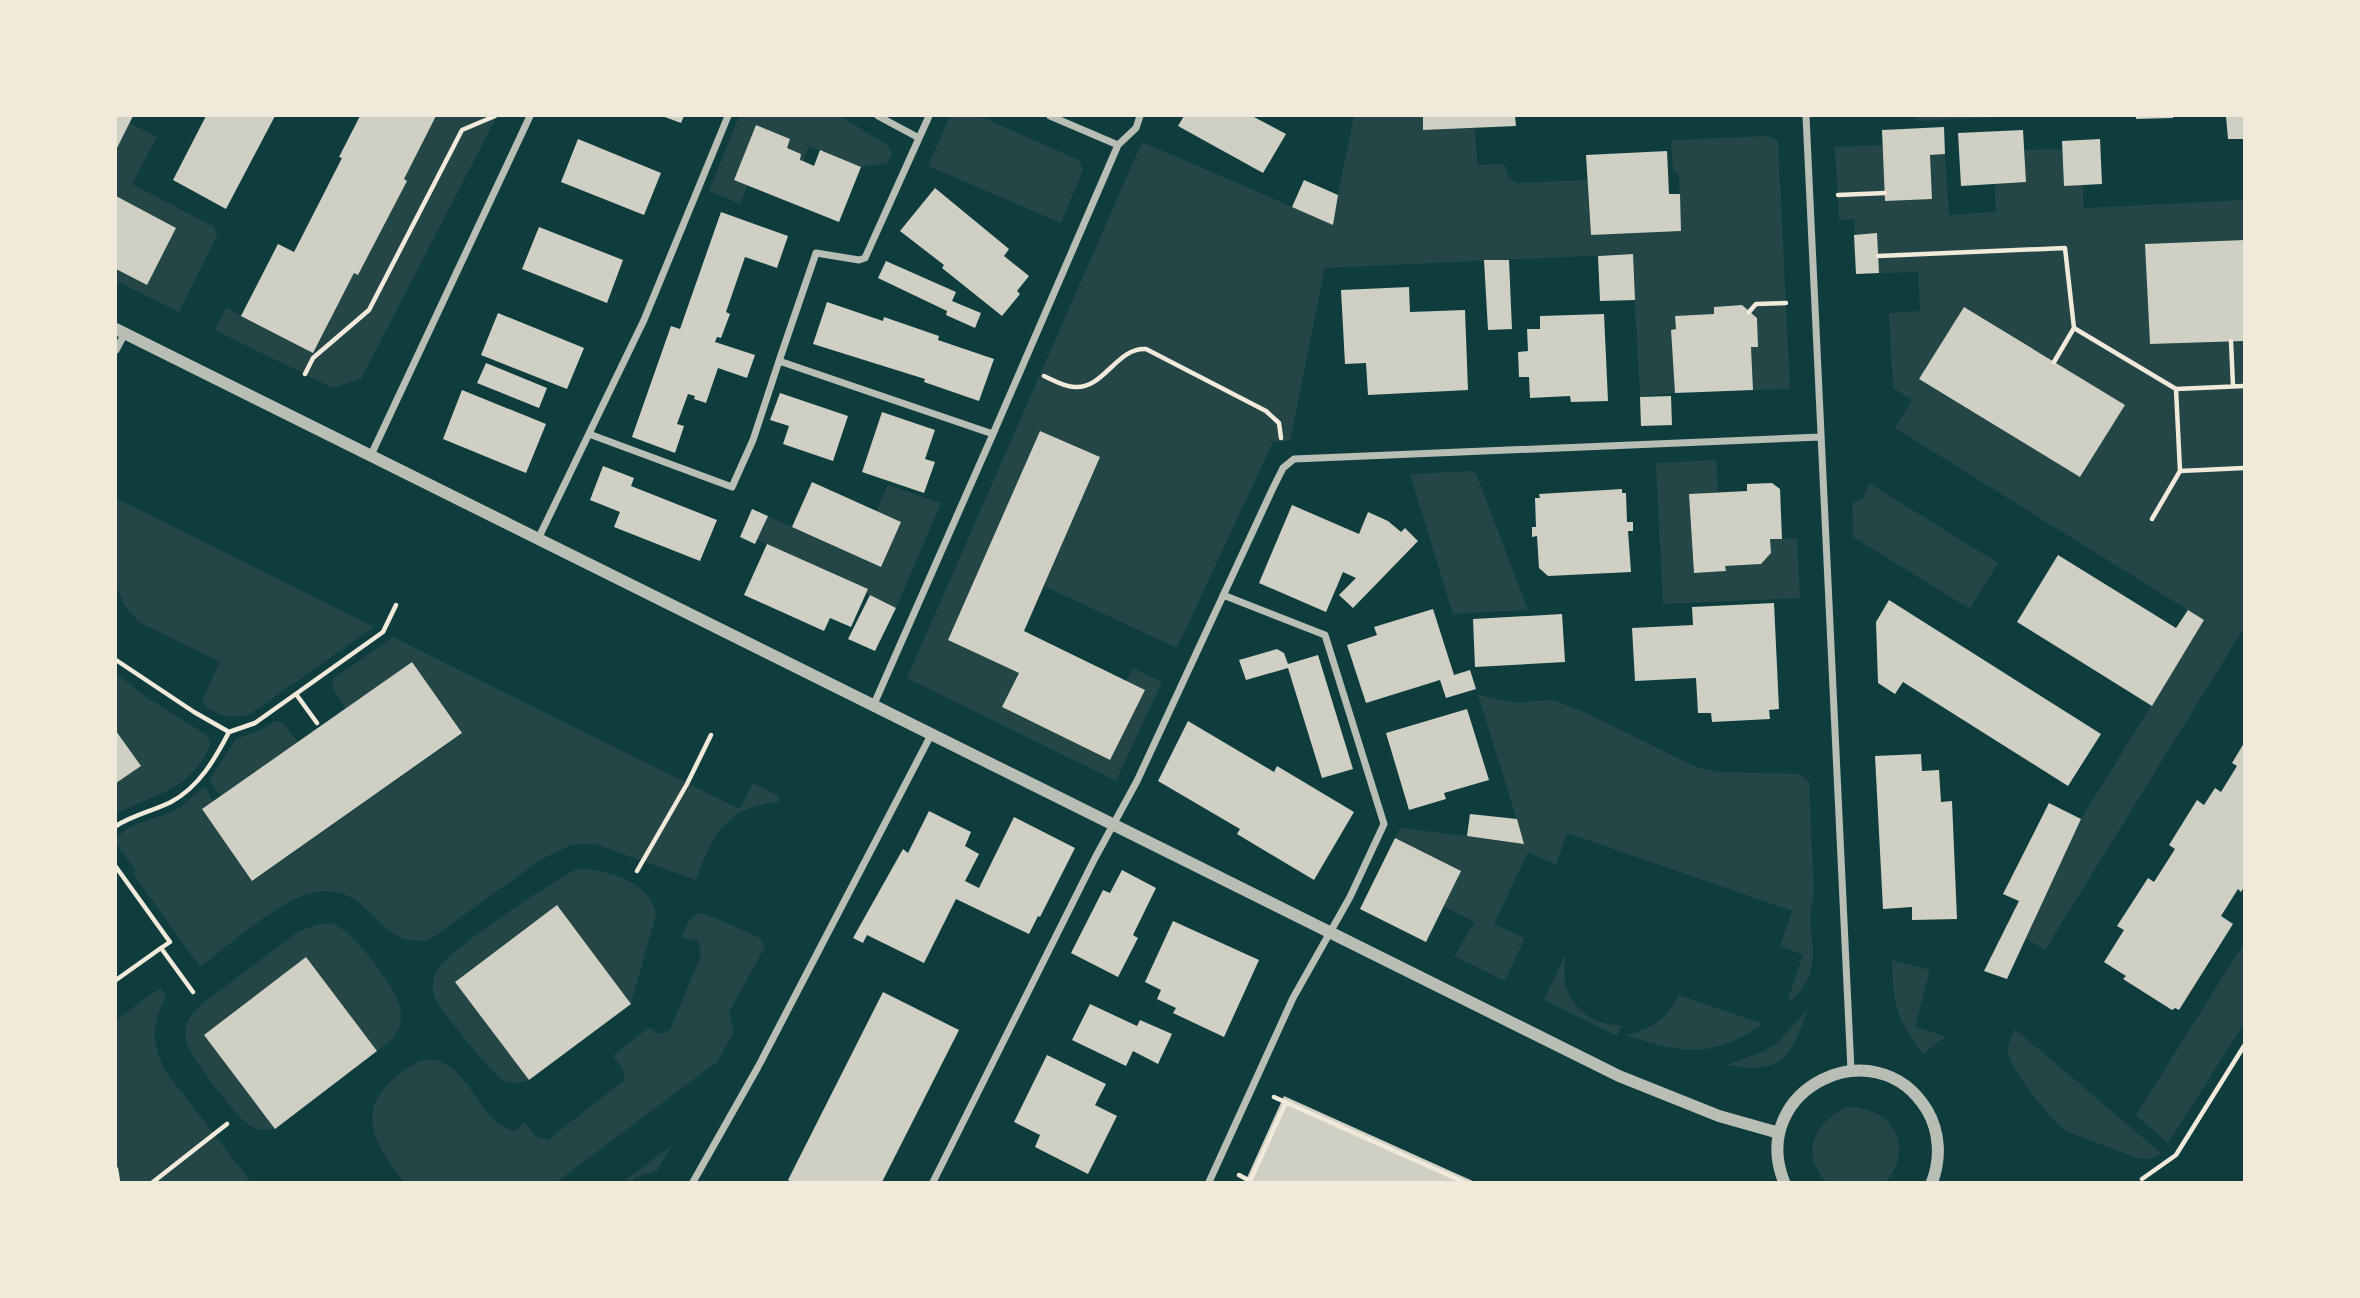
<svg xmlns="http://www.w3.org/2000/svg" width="2360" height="1298" font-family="'Archivo Narrow',sans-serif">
	<rect width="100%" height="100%" fill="#0f3d3e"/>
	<path fill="#244646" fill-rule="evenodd" d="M436,116H497L361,379L333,388L215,330L226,308L313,352L354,273L358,275L406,181L404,179Z
		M739,116H840L887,145L892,153L887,163L861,167L809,146L803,161L800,160L801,154L787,148L790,139L756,125L734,180L748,185L740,204L709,191Z
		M950,116H979L1079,160L1083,170L1061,223L928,166Z
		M1354,116H1423L1424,130L1475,128L1477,165L1504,164L1508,176L1516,183L1587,180L1591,235L1681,231L1679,176L1673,170L1671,140L1768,136L1778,141L1790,389L1753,390L1751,347L1742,305L1714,307V314L1671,330L1675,393L1640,396L1632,254L1325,268L1290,441L1273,442L1177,648L1044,586L1100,458L1040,431L948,640L1019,673L1003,707L1109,760L1145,691L1126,681L1133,668L1162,682L1116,781L907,678L1142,142L1332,224Z
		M1916,116H2002L2003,117L1916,121Z
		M130,123L157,137L132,184L214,227L217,236L179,312L116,281V269L147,285L176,228L116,196V150Z
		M1883,145L1930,155L1945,154L1949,215L1996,212L1995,184L2026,182L2024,150L2062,149L2064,185H2083L2084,208L2244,200V240L2145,244L2150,344L2244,341V628L2045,950L2026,938L2081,819L2204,620L1895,428L1912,400L1893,388L1889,313L1920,311L1918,272L1856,274L1854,219L1839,220L1835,147ZM1964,307L2124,405L2081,477L1920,380Z
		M1716,460L1718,492L1689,494L1694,573L1725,571V566L1761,564L1771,553L1770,539L1797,538L1800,598L1663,604L1656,463Z
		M1475,471L1528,610L1453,614L1410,474Z
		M1869,483L1998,563L1970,609L1853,537L1852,503L1863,498Z
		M888,485L941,503L896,608L866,593L867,589L757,540L768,516L880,567L901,522L876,511Z
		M116,498L374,627L250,714C235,720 209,716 202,700L220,662L139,622L124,605L116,584Z
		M393,637L737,808L741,807L753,783L779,796L778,802C726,807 712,836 696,880L595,844L571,845L542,859L429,940C374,950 372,879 312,893C276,902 230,945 200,967L133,874L136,871L116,843V837L130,827L176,810L204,787L214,801L202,810L253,881L462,734L412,662L346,708L333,689V679Z
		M116,673L146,697L207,735L210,741C209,752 204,758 198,766C176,795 143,797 116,815V783L140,766L116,731Z
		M1478,695L1516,703L1552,700L1582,711L1696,767L1719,772L1800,774L1809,782L1814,896C1801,931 1831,965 1791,1001L1788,999L1803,955L1780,946L1792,911L1567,833L1556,865L1528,852L1494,924L1525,938L1505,981L1454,956L1475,922L1443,906L1395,838L1400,828L1524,843Z
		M275,721L283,723L298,742L220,796L209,781L236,739L259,731Z
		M577,869C606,869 652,882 656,915L631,1004L557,905L455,981L529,1080C520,1083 512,1085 503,1080C493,1075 440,1010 435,998C432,990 432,980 436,972C444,952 553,881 577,869Z
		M698,913L708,915L760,938L765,947L729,1012L734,1032L717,1062L557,1182H404C370,1138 353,1107 406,1069C417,1062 428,1056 441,1062C473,1075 480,1123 515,1131L525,1122L535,1136L548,1140L624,1080C626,1070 619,1064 613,1056L649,1027L659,1034L670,1030L701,955L698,941L681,937L689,921Z
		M332,923C351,932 362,948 375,964C390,985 413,1011 394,1037C390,1042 382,1047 377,1051L305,958L204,1035L275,1129C266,1131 258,1131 249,1125C237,1118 189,1055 186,1042C182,1025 191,1015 202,1004L299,931L319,924Z
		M2244,943V1024L2168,1143L2136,1115Z
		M1565,955C1566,961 1564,970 1564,977C1568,1007 1593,1026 1622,1025L1617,1036L1544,1000Z
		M1892,960L1930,970L1915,1027L1944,1036V1038L1923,1054C1897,1020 1892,1003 1892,960Z
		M160,988L166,996C151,1026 151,1043 166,1072L251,1182H116V1020Z
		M1679,995L1763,1024C1713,1058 1682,1055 1627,1035C1654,1028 1665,1019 1679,995Z
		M1808,1009C1790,1060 1783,1074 1726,1065L1762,1052L1777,1043Z
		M2015,1029L2161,1153C2152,1160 2147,1160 2137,1158L2068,1132L2058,1124C2044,1109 2009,1070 2008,1050C2008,1043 2012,1036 2015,1029Z
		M1848,1107C1892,1107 1916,1147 1886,1182H1827C1798,1154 1815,1120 1848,1107Z
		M672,1145L657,1171L635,1177L632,1182H623Z"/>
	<path fill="#cfcfc3" d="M116,116H133L116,150Z
		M206,116H275L226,209L173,180Z
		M360,116H436L404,179L407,181L358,275L354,273L313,353L241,316L278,244L294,252L342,158L339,157Z
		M662,116H684L681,123Z
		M1184,116H1252L1286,134L1263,173L1178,126Z
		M1423,116H1515L1516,126L1423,130Z
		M2136,116H2173V118L2136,119Z
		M2226,116H2244V139H2228Z
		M756,125L790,139L787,148L801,154L800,160L803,161L814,166L820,150L861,167L839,222L734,180Z
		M1944,127L1945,154L1930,155L1932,199L1885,201L1882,130Z
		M2023,130L2026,182L1961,186L1958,133Z
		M578,139L661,173L644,215L561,182Z
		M2100,139L2102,184L2064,186L2062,141Z
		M1667,151L1669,194H1680L1681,231L1591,235L1586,155Z
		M1304,180L1338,195L1333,225L1292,207Z
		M935,188L1009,249L1004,256L1029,276L1017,291L1020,294L1002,316L942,268L944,265L900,231Z
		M116,196L176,228L147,285L116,269Z
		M721,212L788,236L777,268L745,257L726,312L730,314L721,338L717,337L715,342L755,355L747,378L718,368L706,403L694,399L695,396L688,394L677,424L684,426L675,453L632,437L671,326L680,329Z
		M539,227L623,260L607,303L522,269Z
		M1877,233L1879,273L1856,274L1854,235Z
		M2244,240V341L2150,344L2145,244Z
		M1633,254L1635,300L1600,301L1598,256Z
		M1484,260H1509L1512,329L1488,330Z
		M886,261L956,292L952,301L981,313L975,328L946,315L947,311L878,278Z
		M1409,287L1410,312L1465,310L1468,390L1368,395L1366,363L1345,364L1341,290Z
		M827,302L883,321L884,317L939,336L938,340L994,359L979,401L924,382L925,379L813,344Z
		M1742,305L1757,318L1758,347H1751L1753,390L1675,393L1671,330L1676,329L1675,316L1714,314V307Z
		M1964,307L2125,405L2080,477L1919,379Z
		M498,313L584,348L567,389L481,355Z
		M1604,314L1608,401L1571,402L1570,396L1530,398L1529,377H1519L1518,352L1528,351L1527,329H1540V316Z
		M486,363L547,388L539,408L477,383Z
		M462,390L546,424L526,473L443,439Z
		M780,393L848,416L833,461L783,444L789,426L770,420Z
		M1671,396L1672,425L1641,426L1640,397Z
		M882,412L935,430L925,459L935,462L924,493L862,472Z
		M1040,431L1100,457L1024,631L1145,690L1110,760L1002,707L1019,673L948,640Z
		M603,466L634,478L631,486L717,520L700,561L614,527L620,512L590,500Z
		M812,482L901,522L881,567L792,527Z
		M1772,483L1780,489L1782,539H1770L1771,553L1761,564L1725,566L1726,571L1694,573L1689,494L1747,491V484Z
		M1622,489V493H1626L1627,522H1633V531H1628L1631,572L1548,576L1539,568L1537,536L1532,537V527H1536L1535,498H1540L1539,494Z
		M1292,505L1359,534L1368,512L1388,521L1401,532L1405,528L1418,541L1353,608L1339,595L1356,578L1343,572L1326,612L1259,583Z
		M752,509L768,516L755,544L740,537Z
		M767,544L868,589L851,627L830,618L824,631L744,595Z
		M2058,555L2176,628L2188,610L2204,620L2152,706L2017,622Z
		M870,595L896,608L875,651L848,639Z
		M1889,600L2101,734L2068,786L1903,682L1895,694L1878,683L1876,622Z
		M1774,603L1779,709L1769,710L1770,719L1712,722L1711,713H1698L1696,678L1635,681L1632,628L1693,625L1692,607Z
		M1433,609L1454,675L1470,670L1476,689L1446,698L1440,680L1366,703L1347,645L1377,635L1374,627Z
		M1562,614L1565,662L1475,667L1473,619Z
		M1277,649L1284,653L1288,664L1318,655L1353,769L1322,778L1288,668L1246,680L1239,660Z
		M412,662L462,733L252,881L202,809Z
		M1467,709L1489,780L1444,793L1446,799L1409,810L1386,733Z
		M1188,721L1274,772L1277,766L1354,812L1314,880L1237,834L1240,829L1158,781Z
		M116,731L141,766L116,783Z
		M2244,743V887L2241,892L2238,889L2221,916L2233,924L2179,1010L2175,1008L2172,1010L2123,979L2126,976L2104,962L2124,930L2117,926L2148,878L2154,882L2175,849L2169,845L2197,800L2204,805L2215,788L2221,792L2237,766L2232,763Z
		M1921,754L1922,771L1939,770L1941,802L1952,801L1957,919L1912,920V907L1883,909L1875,756Z
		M2049,803L2081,819L2007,979L1984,971L2019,901L2003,894Z
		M929,811L971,832L965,846L979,854L965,881L979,888L1014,817L1075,848L1040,917L1038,916L1029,934L956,899L924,963L867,935L863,943L853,938L903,849L908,853Z
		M1470,814L1517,819L1524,844L1467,836Z
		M1395,838L1461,871L1426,942L1360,909Z
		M1122,870L1156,888L1133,935L1138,938L1118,977L1071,953L1103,890L1110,893Z
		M557,905L631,1004L529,1080L455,982Z
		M1173,921L1259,960L1224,1037L1173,1013L1176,1008L1157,999L1161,990L1145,982Z
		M306,957L377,1051L275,1129L204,1035Z
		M883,992L959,1030L882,1182H792L788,1180Z
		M1090,1004L1137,1026L1140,1020L1172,1034L1158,1064L1133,1051L1126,1066L1072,1040Z
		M1047,1055L1106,1084L1095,1105L1117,1116L1088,1174L1035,1147L1040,1135L1014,1122Z
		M1284,1096L1475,1182H1245Z"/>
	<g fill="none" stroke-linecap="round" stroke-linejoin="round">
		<path stroke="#f1e9da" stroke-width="4.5" d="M1838,195L1885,193
			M1878,256L2065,248L2074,328L2176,389L2180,471L2152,519
			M1749,312L1756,304L1786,303
			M2231,341L2233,386
			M2054,362L2074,328
			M305,374L313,358L369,310L462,130L495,116
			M1044,376C1053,380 1064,387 1075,387C1104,389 1117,347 1146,349L1266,411L1279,423L1281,438
			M2176,389L2244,386
			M2180,471L2244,468
			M116,660L194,712L229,732
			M296,694L317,723
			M116,826C133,815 153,811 171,802C199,787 215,759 229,732L255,723L383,632L396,605
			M116,867L170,942L161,948L193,992
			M637,871L687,784L711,735
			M116,980L161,948
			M1274,1097L1464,1182
			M116,1169L118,1182
			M1239,1175L1250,1181L1286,1102
			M2142,1179L2176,1155L2244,1046
			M153,1182L227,1124"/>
		<path stroke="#b8beb3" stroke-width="7" d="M878,116L919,138
			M929,116L865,258L859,260L816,253L779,361L993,434
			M1806,116L1851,1070
			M1118,145L1136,128L1140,116
			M116,350L125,333
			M589,434L732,487L753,440L779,361
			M371,455L530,116
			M539,537L644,320L728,116
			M874,704L993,434L1118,145L1050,116
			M693,1182L758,1067L932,733
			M933,1182L1095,858L1137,781L1273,488L1283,468L1294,459L1821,437
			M1209,1182L1293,998L1350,897L1384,824L1325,635L1223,595"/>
		<path stroke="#b8beb3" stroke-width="12" d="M116,329L1619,1076L1719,1116L1779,1133
			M1784,1182C1747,1089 1876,1026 1927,1110C1940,1132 1941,1159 1932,1182"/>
	</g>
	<rect width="2360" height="1298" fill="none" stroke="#f1e9da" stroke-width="234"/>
</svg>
